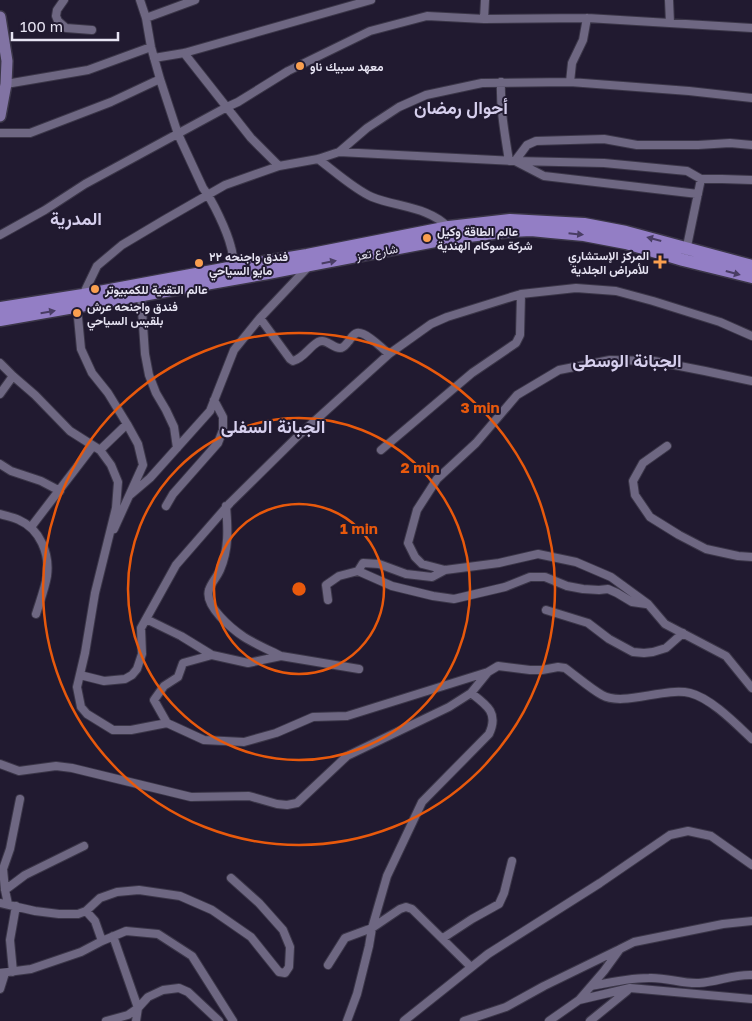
<svg xmlns="http://www.w3.org/2000/svg" width="752" height="1021" font-family="'Golos Text',Vazirmatn,sans-serif">
	<rect width="100%" height="100%" fill="#211a30"/>
	<g fill="none" stroke-linecap="round" stroke-linejoin="round">
		<defs>
			<path id="street" d="M64,0L57,10L56,16L58,21L66,28L92,30
				M140,0L146,18L151,47L160,79L178,134L203,188C213,201 227,231 231,247C233,253 233,260 234,267
				M669,0L670,23
				M146,18L195,0
				M484,19L485,0
				M184,53L251,138L279,166
				M154,58L184,53L371,0
				M501,82C500,109 505,135 509,161
				M570,82L572,63L583,40L587,18
				M6,84L88,70L151,47
				M0,133H30L111,102L160,79
				M339,152L515,161L604,163L687,171L701,179H722L752,180
				M318,159C333,170 355,190 372,197C397,207 430,207 449,228
				M698,194L544,176L515,161L527,145L536,141L604,139L637,145H698L730,143L752,145
				M0,235L45,210L85,184L227,107L238,102L288,71L370,31L427,16L484,19L587,18L752,28
				M686,251L701,179
				M83,295L97,266L122,245L164,220L225,185L279,166L318,159L339,152L367,128L399,107L426,95L482,83L570,82L689,91L752,98
				M141,296L145,354L149,375L156,393L166,410L174,427L177,448
				M77,307L81,349L92,373L108,393L127,424L138,444L143,465L114,529
				M260,318L290,359L293,361C304,358 309,347 318,342C327,338 332,348 340,348C344,348 346,344 349,341C351,338 353,334 357,333C365,331 383,349 389,354
				M0,363L13,376L35,395L70,431L100,450L111,465L118,482L116,508L95,593L85,653L77,687L81,707L87,714L113,730H131L167,723
				M752,381L705,371L654,361L610,360L559,370L517,395L476,443L437,479L417,510L408,543L415,557L422,564L445,570L499,563L538,554L576,562L611,577L648,604L665,624L726,656L752,688
				M0,394L13,376
				M667,446L643,463L633,481L635,495L650,517L679,535L706,549L738,556L752,557
				M100,450L127,424
				M381,450L472,373L516,343L520,335L521,294
				M0,464L11,471L41,481L60,491
				M130,495L150,478L210,411L234,350L260,318L308,267
				M166,506L173,494L218,443L223,430V417L214,400
				M226,506C228,529 229,549 220,570C217,577 211,583 209,590C204,606 232,629 244,637C255,644 269,650 281,656
				M0,514C6,516 13,517 19,520C40,529 50,554 47,576C45,588 40,601 36,614
				M31,527L93,446
				M358,571L363,563L379,564L406,574L432,577L445,570
				M328,600L326,585L339,576L358,571L392,586L433,596L454,599L505,587L530,577H545L567,586L583,589L599,590L608,589L617,593L632,602L646,604
				M546,610L588,623L609,639L633,652L644,653L653,652L666,648L683,633
				M146,619L181,636L212,655L248,663L281,656L359,669
				M212,655L183,663L178,677L164,686L154,700L167,723L204,740L244,742L276,733L313,717L347,716L488,672
				M80,675L104,681L125,679L132,675L137,669L142,654L141,628L176,565L230,503L298,436L389,354L431,324L447,317L521,294L576,288L616,291L653,301L720,322L752,336
				M0,764L19,771L56,766L72,768L191,797L249,796L277,804L287,805L297,803L347,756L449,707L471,693L488,672L498,666L530,670H542L558,667L565,668C576,676 591,689 602,695C623,707 664,687 690,693C711,698 737,725 752,739
				M5,890L25,875L84,846
				M0,903L35,911L59,914H78L86,911L100,898L117,892L139,890L180,896L212,910L251,937L279,972L285,973L289,967L290,947L283,930L259,903L231,878
				M8,904L5,890L3,869L10,849L20,799
				M86,911L95,921L102,941
				M113,936L138,1008L136,1021
				M443,938L472,919L499,904L504,893L512,861
				M328,965L345,938L372,928L400,909L406,907L412,909L471,967
				M13,972L10,940L16,906
				M0,973L31,969L81,952L102,941L126,931L158,934L192,956L233,1021
				M592,986C611,982 629,978 649,978C666,977 682,984 699,983C717,982 734,974 752,975
				M0,989L5,973
				M579,1000L604,971L620,949L634,942L723,924L752,921
				M106,1021L128,1015L138,1008L148,997L163,990L179,988L188,992L219,1021
				M347,1021L357,994L369,946L372,928L387,876L422,802L489,734C499,713 487,705 471,693
				M404,1021L488,954L600,883L670,835L688,831L711,836L752,865
				M464,1021L506,1007L544,986L618,950
				M549,1021L579,1000L630,988L752,999
				M590,1021L627,991"/>
			<path id="secondary" d="M0,17L7,61L6,84L0,116"/>
			<path id="primary" d="M0,308L83,295L234,267L307,255L449,227L510,220L584,224L626,232L752,266
				M0,320L268,273L451,238L511,231L531,230L551,232L584,235L626,243L683,260L752,277"/>
		</defs>
		<use href="#street" stroke="#3b3648" stroke-width="10"/>
		<use href="#secondary" stroke="#3b3648" stroke-width="14"/>
		<use href="#primary" stroke="#3b3648" stroke-width="15"/>
		<use href="#street" stroke="#6e6782" stroke-width="8"/>
		<use href="#secondary" stroke="#8173a3" stroke-width="11"/>
		<use href="#primary" stroke="#937ec5" stroke-width="12"/>
	</g>
	<defs><path id="oneway-solid" d="M-6-.8H1V-3.2L6.5 0L1 3.2V.8H-6Z" transform="scale(1.25)"/></defs>
	<g fill="#493d64">
		<use href="#oneway-solid" transform="translate(576 234) rotate(6)"/>
		<use href="#oneway-solid" transform="translate(654 239) rotate(-165)"/>
		<use href="#oneway-solid" transform="translate(329 262) rotate(-11)"/>
		<use href="#oneway-solid" transform="translate(733 273) rotate(15)"/>
		<use href="#oneway-solid" transform="translate(48 312) rotate(-10)"/>
	</g>
	<g fill="none" stroke="#e8590c" stroke-width="2.5">
		<circle cx="299" cy="589" r="85"/>
		<circle cx="299" cy="589" r="171"/>
		<circle cx="299" cy="589" r="256"/>
	</g>
	<g fill="#fa9f4f" stroke="#211a30" stroke-width="2">
		<circle cx="300" cy="66" r="5"/>
		<circle cx="427" cy="238" r="5"/>
		<path d="M657.5 254.5h5v5h5v5h-5v5h-5v-5h-5v-5h5z"/>
		<circle cx="199" cy="263" r="5"/>
		<circle cx="95" cy="289" r="5"/>
		<circle cx="77" cy="313" r="5"/>
	</g>
	<g text-anchor="middle" dominant-baseline="central" stroke-width="4" stroke-linejoin="round" paint-order="stroke">
		<g font-size="12" font-weight="bold" fill="#e7e4f3" stroke="#211a30" text-anchor="start">
			<text x="310" y="66">معهد سبيك ناو</text>
			<text x="437" y="231">عالم الطاقة وكيل<tspan x="437" dy="14">شركة سوكام الهندية</tspan></text>
			<text x="649" y="255" text-anchor="end">المركز الإستشاري<tspan x="649" dy="14">للأمراض الجلدية</tspan></text>
			<text x="209" y="256">فندق واجنحه ٢٢<tspan x="209" dy="14">مايو السياحي</tspan></text>
			<text x="105" y="289">عالم التقنية للكمبيوتر</text>
			<text x="87" y="306">فندق واجنحه عرش<tspan x="87" dy="14">بلقيس السياحي</tspan></text>
		</g>
		<g font-size="12" fill="#e7e4f3" stroke="#211a30">
			<text transform="translate(377 252) rotate(-11)">شارع تعز</text>
		</g>
		<g font-size="18" font-weight="bold" fill="#d6cfed" stroke="#211a30">
			<text x="461" y="107">أحوال رمضان</text>
			<text x="76" y="218">المدرية</text>
			<text x="627" y="360">الجبانة الوسطى</text>
			<text x="273" y="426">الجبانة السفلى</text>
		</g>
	</g>
	<circle cx="299" cy="589" r="8" fill="#e8590c" stroke="#211a30" stroke-width="2.5"/>
	<g font-size="15" text-anchor="middle" font-weight="bold" fill="#e8590c" stroke="#211a30" stroke-width="4" stroke-linejoin="round" paint-order="stroke">
		<text x="480" y="413">3 min</text>
		<text x="420" y="473">2 min</text>
		<text x="359" y="534">1 min</text>
	</g>
	<path d="M12 32v8h106v-8" fill="none" stroke="#e7e4f3" stroke-width="2.5"/>
	<text x="20" y="32" font-size="15" fill="#e7e4f3" stroke="#211a30" stroke-width="4" paint-order="stroke">100 m</text>
</svg>
